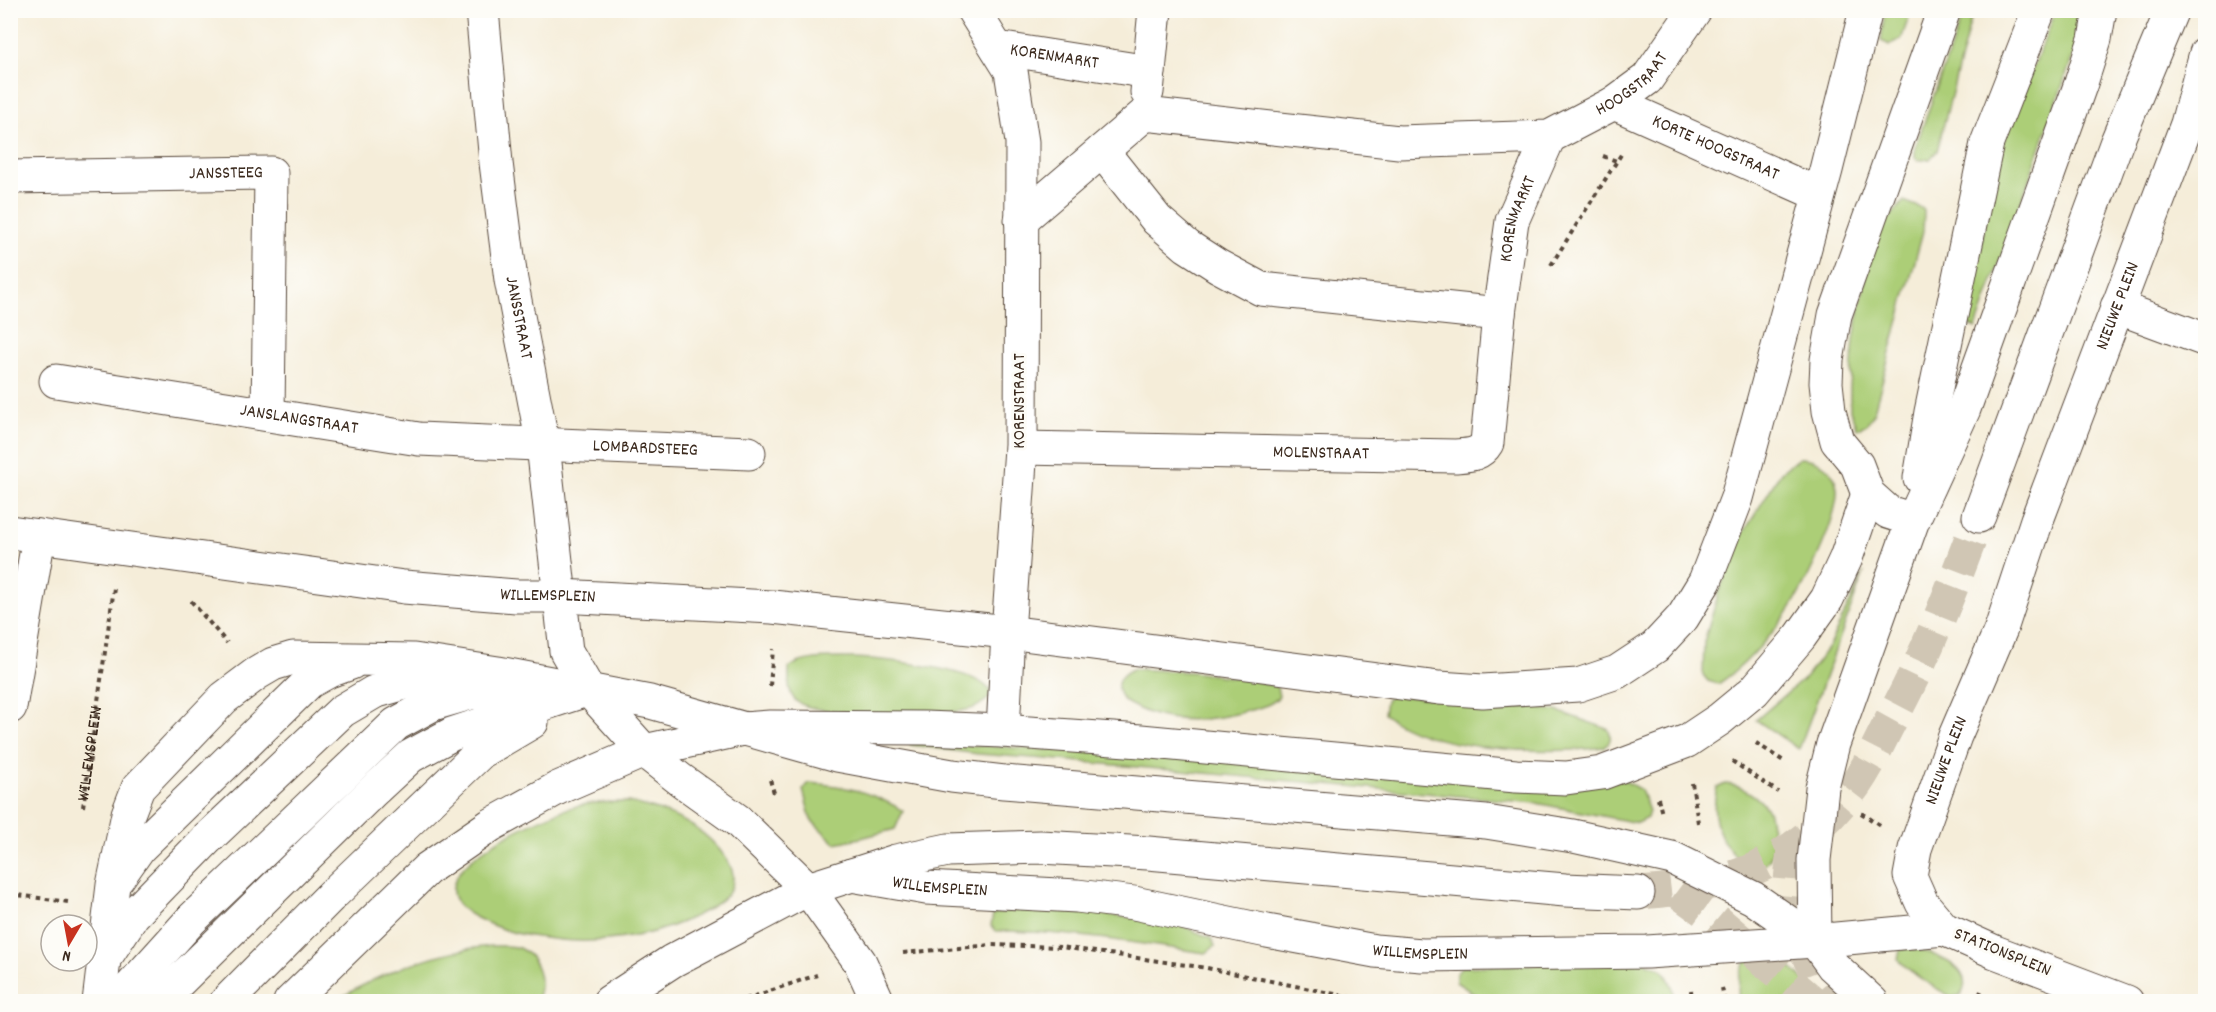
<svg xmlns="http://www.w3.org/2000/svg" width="2216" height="1012" font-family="Dekko,sans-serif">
	<rect width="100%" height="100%" fill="#fdfcf7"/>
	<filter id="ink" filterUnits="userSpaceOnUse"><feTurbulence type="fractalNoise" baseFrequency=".0167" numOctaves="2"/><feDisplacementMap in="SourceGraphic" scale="12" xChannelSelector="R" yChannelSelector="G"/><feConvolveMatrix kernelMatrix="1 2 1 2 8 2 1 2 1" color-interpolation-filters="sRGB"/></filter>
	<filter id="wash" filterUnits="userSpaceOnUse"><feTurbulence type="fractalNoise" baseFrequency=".008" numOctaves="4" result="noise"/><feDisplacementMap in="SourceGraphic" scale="24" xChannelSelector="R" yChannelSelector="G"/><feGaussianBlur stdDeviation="1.35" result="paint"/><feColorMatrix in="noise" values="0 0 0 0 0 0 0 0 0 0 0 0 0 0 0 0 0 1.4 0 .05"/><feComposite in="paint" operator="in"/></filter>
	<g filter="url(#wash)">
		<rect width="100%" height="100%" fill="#f5edd9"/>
		<path fill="#acce77" stroke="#747c4a" stroke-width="1.5" d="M1885,11H1911L1901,40L1890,45L1881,41Z
			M1964,11H1973L1937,151L1930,159L1918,160L1915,157V148Z
			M2056,11H2084L2074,53L1976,328L1966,324L1998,155Z
			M1904,201L1922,208L1924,211L1923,232L1873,415L1867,424L1857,429L1850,410V387L1854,339L1868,265L1879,230Z
			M1799,458C1818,458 1836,469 1837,489C1839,519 1801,595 1783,619C1764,643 1743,668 1718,684L1708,681L1703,675L1704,642L1719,591L1744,532L1781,472Z
			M1864,572L1799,749L1756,720L1806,677L1829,646Z
			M854,658C879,659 978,668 990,691L989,698C984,702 979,706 974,708C947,717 813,719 795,700C787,691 789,679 789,668C802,656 836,658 854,658Z
			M1133,669L1191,672L1253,680L1277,687L1279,696C1273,705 1261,707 1251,710C1213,721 1169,726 1133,706C1126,703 1120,698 1118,690C1116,679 1124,673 1133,669Z
			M1393,696L1492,702L1526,706L1557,711L1608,729C1612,737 1611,742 1604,747C1545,755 1431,752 1384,714L1386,700Z
			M909,742L1625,781L1641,790L1649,811L1647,818L1637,823L1536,803L1060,760L978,754L911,745Z
			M809,783C841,785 876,793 903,811L895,829L861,838L835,843L811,820L803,790Z
			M1725,784C1741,785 1760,797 1768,811C1770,815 1770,821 1771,825C1775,844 1777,860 1756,869C1724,857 1708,820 1717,788Z
			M628,802C661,809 697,822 719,849C725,857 733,866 733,877C734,892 721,901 710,908C673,930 632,940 589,941C569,942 550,939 530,936C510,933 492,926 475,917C400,877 537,818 570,808C589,802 608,802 628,802Z
			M1051,907L1178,924L1211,938L1215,946L1206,953C1136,943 1067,931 996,931L991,926L993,914L1020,909Z
			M491,946C499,946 512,945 519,948C539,957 545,983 536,1001H335C382,972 435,951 491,946Z
			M1908,948C1927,951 1978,966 1961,995L1952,997C1933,987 1912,975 1898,959L1900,950Z
			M1768,956C1792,964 1809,984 1827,1001H1739C1737,986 1738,971 1748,959Z
			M1639,960C1645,962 1652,964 1658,967C1668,972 1675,991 1674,1002L1485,1001L1456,982V973L1461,967Z"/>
	</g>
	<g filter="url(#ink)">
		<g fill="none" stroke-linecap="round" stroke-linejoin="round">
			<path stroke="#d0c6b4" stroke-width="33" stroke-dasharray="33 16" stroke-linecap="butt" d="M1793,847L1788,905L1818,981L1836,1002
				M1677,891L1715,919L1813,1002"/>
			<path stroke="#d0c6b4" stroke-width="33" stroke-dasharray="33 16" stroke-linecap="butt" d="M1638,893C1732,888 1799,862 1856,784C1870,764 1880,741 1891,720C1927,654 1953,586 1979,516"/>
			<defs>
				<g id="minor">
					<path id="s2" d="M482,10L496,163L511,280L543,445L566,651L588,689L644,751L681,780L737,820L808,889L860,962L878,1002"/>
					<path d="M973,10L1011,71L1022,142L1021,448L1008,632L1003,731"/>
					<path id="s3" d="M997,48L1149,72"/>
					<path d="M1147,92L1155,10"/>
					<path id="s4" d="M1614,103L1818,194"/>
					<path id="s5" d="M1102,151L1157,220L1187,246L1218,266L1261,289L1499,314L1512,221L1549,137"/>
					<path id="s6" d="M10,177L271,173L268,414"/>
					<path id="s7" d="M1021,220L1145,114L1399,142L1549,137L1614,103L1647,79L1695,10"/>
					<path d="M2117,307L2206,340"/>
					<path id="s8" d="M56,381L419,439L749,453"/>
					<path id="s9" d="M1021,448L1456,456C1469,455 1480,455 1487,443L1499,314"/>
					<path d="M1920,478L1931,412L1987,143L2039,10"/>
					<path d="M1913,520L1888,512L1868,494L1857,465L1837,441L1829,411L1826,383L1827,360L1835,315L1944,10"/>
					<path id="s10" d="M10,532L404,587L516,596H561L772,607L1008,632L1439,688L1483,691L1578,685L1617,672L1655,647L1683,617L1705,581L1737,498L1826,170L1866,10"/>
					<path d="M10,707L39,536"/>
					<path id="s11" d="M851,875L926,888L1077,896L1134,903L1267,931L1375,951L1422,955L1647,952L1815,941L1944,929"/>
					<path d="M118,878L139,848L309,682L329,671L351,663"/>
					<path d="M1815,941L1814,860L1822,788L1833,744L1913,520L1964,409L2081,83L2095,39L2100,10"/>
					<path d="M109,952L133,915L207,839L342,711L374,692L416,680L451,677"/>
					<path d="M99,1002L113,885L128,814L138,788L224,698L256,674L273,664L293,658L414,660L498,673L650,702L837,755L952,776L1004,782L1486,822L1573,836L1672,858L1753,898L1815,941L1833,966L1872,1002"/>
					<path d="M117,1002L192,919L396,724L433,704L471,693L520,691"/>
					<path d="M158,1002L371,793L411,756L452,734L586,690"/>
					<path d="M226,1002L330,897L481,752L532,722"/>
					<path d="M290,1002L427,869L491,825L558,788L644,751L744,729L770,727L925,728L1003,731L1141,741L1516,776L1566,778L1602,773L1687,741L1720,719L1754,691L1800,637L1827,599L1846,558L1868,494"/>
					<path id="s12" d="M2127,1002L1995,952L1944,929L1922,903L1910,876L1915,849L1955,736L2001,629L2037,520L2187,124L2206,53"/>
				</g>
				<path id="major" d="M1979,516L2116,144L2172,10
					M609,1002L672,961L808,889L896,861L948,850L1040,847L1148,853L1565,890L1638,893"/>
			</defs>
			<use href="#minor" stroke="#57473a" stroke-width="35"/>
			<use href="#major" stroke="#57473a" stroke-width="35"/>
			<g stroke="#57473a" stroke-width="4" stroke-dasharray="4.5 4.5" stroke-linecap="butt">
				<path d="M1603,156L1617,161"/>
				<path d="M1551,265L1622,153"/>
				<path d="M191,601L227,643"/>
				<path d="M770,686L773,649"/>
				<path d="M1756,743L1785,762"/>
				<path d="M1732,761L1778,792"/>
				<path d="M770,780L775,796"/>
				<path d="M1692,783L1698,823"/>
				<path d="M1658,798L1662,814"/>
				<path id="s1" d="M83,807L114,588"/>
				<path d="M1861,813L1880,825"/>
				<path d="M10,894L68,902"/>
				<path d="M903,953L992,945L1061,947L1207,968L1374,1002"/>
				<path d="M1722,988L1725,1002"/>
				<path d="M1691,990L1692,1002"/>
				<path d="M737,1002L817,975"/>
				<path d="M1977,1002L1981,991"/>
			</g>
			<use href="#minor" stroke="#fff" stroke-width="33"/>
			<use href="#major" stroke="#fff" stroke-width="33"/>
		</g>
	</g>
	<g text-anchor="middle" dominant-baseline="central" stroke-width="6" stroke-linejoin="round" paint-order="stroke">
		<g font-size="18" fill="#3b2a1e" stroke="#fdfcf7">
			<text stroke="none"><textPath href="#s3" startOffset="58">KORENMARKT</textPath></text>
			<text stroke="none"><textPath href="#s7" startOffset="668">HOOGSTRAAT</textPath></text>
			<text stroke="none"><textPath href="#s4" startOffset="111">KORTE HOOGSTRAAT</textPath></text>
			<text stroke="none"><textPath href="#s6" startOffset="216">JANSSTEEG</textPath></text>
			<text stroke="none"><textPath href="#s5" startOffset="550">KORENMARKT</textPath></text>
			<text stroke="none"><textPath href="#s12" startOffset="868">NIEUWE PLEIN</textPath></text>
			<text stroke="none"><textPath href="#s2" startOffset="310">JANSSTRAAT</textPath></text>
			<text transform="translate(1020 401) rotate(-90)">KORENSTRAAT</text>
			<text stroke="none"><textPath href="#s8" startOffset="246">JANSLANGSTRAAT</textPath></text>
			<text stroke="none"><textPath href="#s8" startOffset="594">LOMBARDSTEEG</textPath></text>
			<text stroke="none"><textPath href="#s9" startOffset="300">MOLENSTRAAT</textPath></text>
			<text stroke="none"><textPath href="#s10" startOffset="542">WILLEMSPLEIN</textPath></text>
			<text stroke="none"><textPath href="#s1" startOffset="54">WILLEMSPLEIN</textPath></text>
			<text stroke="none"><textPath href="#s12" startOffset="382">NIEUWE PLEIN</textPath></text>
			<text stroke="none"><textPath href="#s11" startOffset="90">WILLEMSPLEIN</textPath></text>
			<text stroke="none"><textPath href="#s11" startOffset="576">WILLEMSPLEIN</textPath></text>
			<text transform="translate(2002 953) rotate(22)">STATIONSPLEIN</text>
		</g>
	</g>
	<rect width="2216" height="1012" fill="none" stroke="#fdfcf7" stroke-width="36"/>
	<g transform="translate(69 943) rotate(190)"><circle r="28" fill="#fdfcf7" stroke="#afa8a0" stroke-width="1.5"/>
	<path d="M0-4.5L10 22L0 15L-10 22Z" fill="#c8321e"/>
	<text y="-9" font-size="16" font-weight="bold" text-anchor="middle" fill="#3b2a1e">N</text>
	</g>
</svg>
